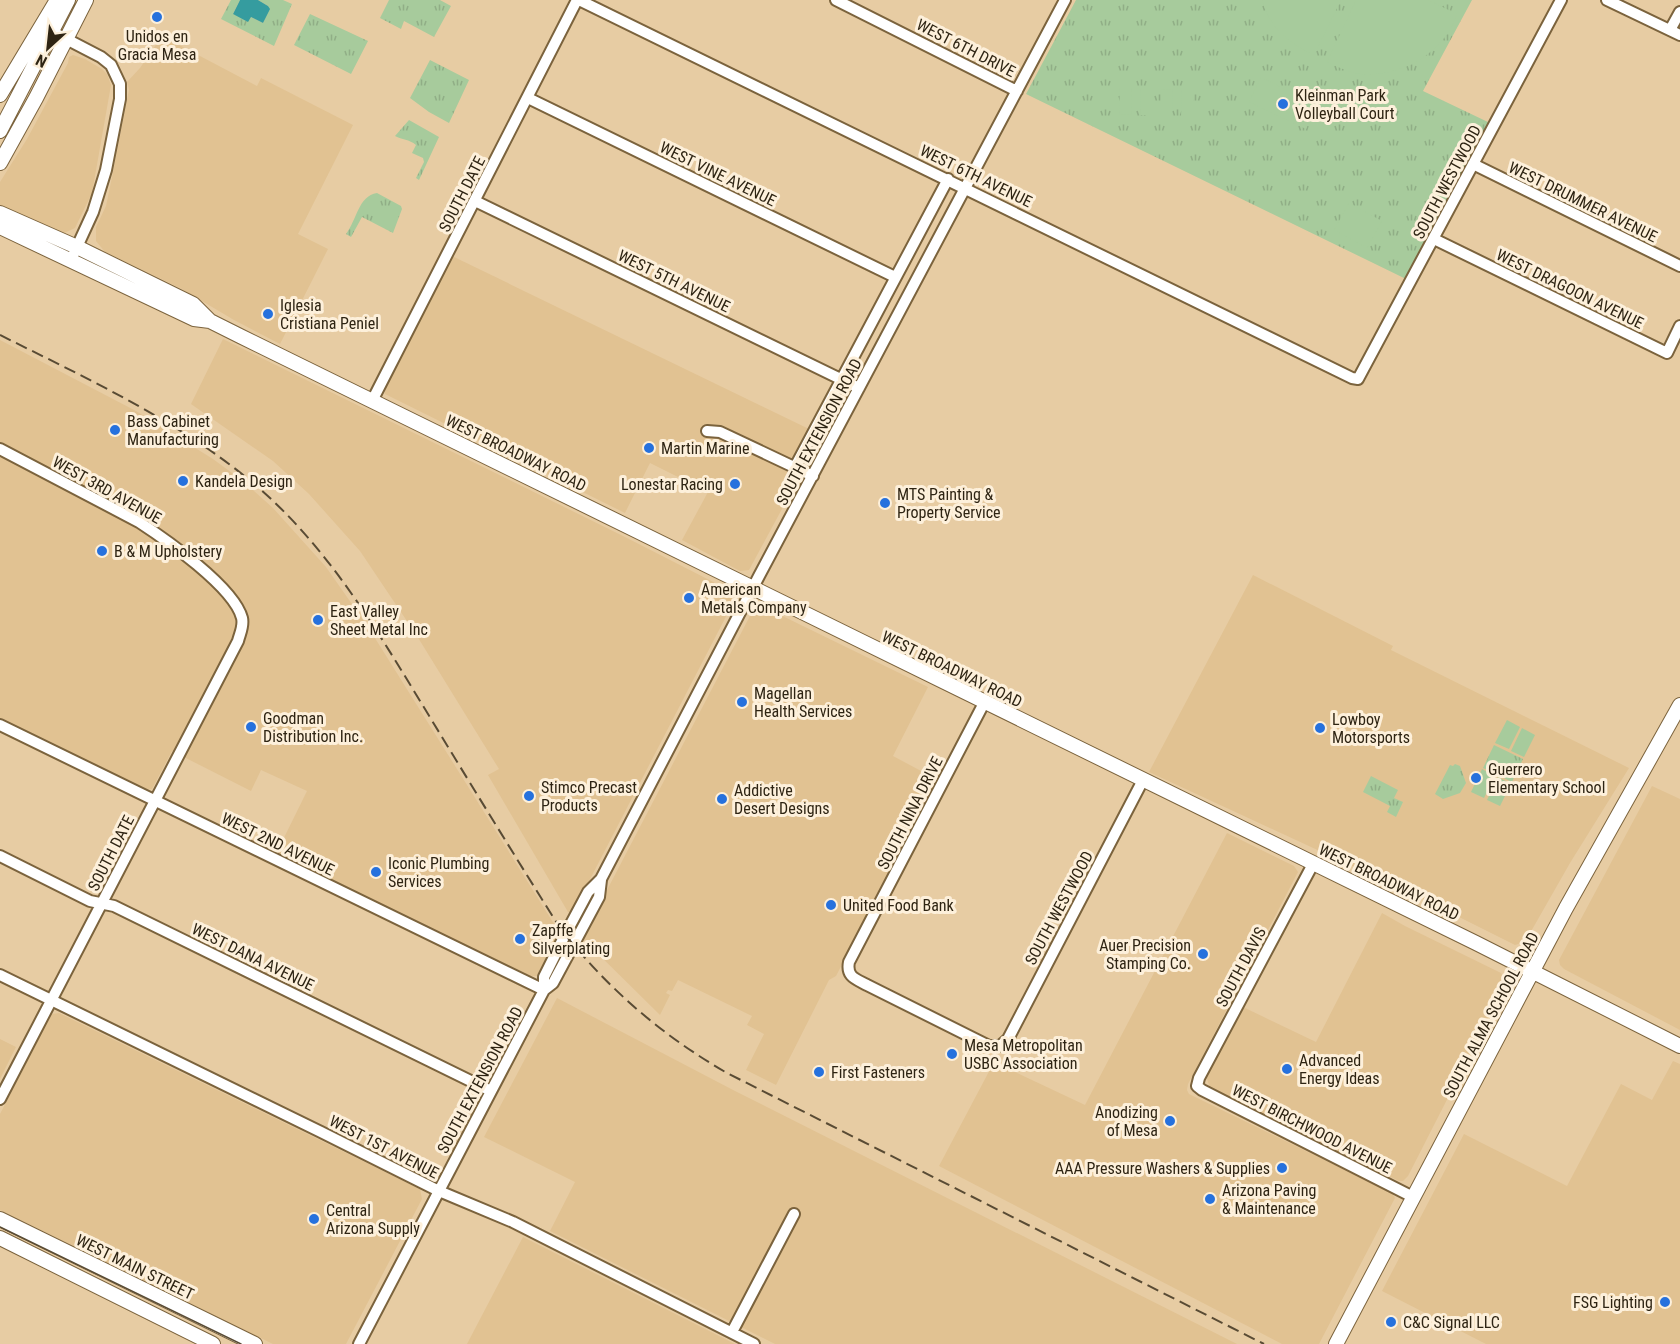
<svg xmlns="http://www.w3.org/2000/svg" width="1680" height="1344" font-family="'Roboto Condensed',sans-serif">
	<defs>
		<pattern id="grass-tufts" width="24" height="20" patternUnits="userSpaceOnUse" patternTransform="scale(1.5)"><rect width="24" height="20" fill="#a7cb9c"/><path d="M3 7l-1-3M5 7V3M7 7l1-3M15 17l-1-3M17 17v-4M19 17l1-3" fill="none" stroke="#90ae86"/></pattern>
	</defs>
	<rect width="100%" height="100%" fill="#e7cca3"/>
	<path fill="#e1c292" d="M162,36L257,86L261,78L353,125L298,234L328,249L280,344L234,320L180,288L105,252L96,241V227L106,206L112,177L129,90L127,82L140,68Z
		M73,55L85,59L102,69L107,74L111,85L92,193L75,228L64,233H58L0,207V182L27,139L68,63L69,57Z
		M452,256L809,429L788,470L797,477L796,483L749,570L740,571L682,540L708,492L650,463L625,513L385,394L384,386Z
		M223,339L623,536L727,589L733,594L735,598L733,603L572,914L568,912L488,775L499,769L417,636L360,551L309,494L273,461L191,404Z
		M0,340L136,411L213,459L243,481L273,508L326,567L368,627L561,935L539,976H531L276,854L307,791L261,770L251,791L172,751L152,789L146,790L0,718Z
		M1253,575L1393,646L1391,650L1629,768L1570,863L1525,942L1515,945L1419,897L1149,772Z
		M762,606L928,687L893,756L938,780L836,976L829,980L776,1085L746,1070L764,1034L747,1025L752,1016L678,980L672,991L668,990L666,993L670,995L660,1015L582,938L751,614L756,607Z
		M1652,786L1680,799V1030L1564,969L1560,965L1559,960Z
		M1227,833L1294,866L1298,872L1188,1084L1187,1090L1189,1094L1392,1193L1395,1198L1319,1344H1282L939,1166L994,1062L1085,1105Z
		M1382,913L1405,926L1501,973L1507,982L1408,1176L1403,1181H1399L1215,1091L1210,1088L1207,1079V1074L1243,1007L1316,1042Z
		M557,998L735,1091L1237,1344H775L550,1231L575,1182L484,1137Z
		M59,1013L420,1189L422,1199L346,1344H273L0,1210V1114L50,1017L52,1014Z
		M0,1039L16,1047L0,1079Z
		M1673,1061L1680,1064V1344H1486L1382,1291L1464,1134L1567,1186L1621,1084L1652,1100Z
		M523,1237L735,1344H467Z"/>
	<path fill="url(#grass-tufts)" d="M231,0H240L233,14L251,17L263,23L269,9L268,6L258,0H283L292,4L274,46L221,19Z
		M389,0H440L451,6L434,37L404,21L401,29L380,18Z
		M1076,0H1472L1423,91L1490,123L1406,279L1026,94Z
		M310,14L368,41L351,74L294,45Z
		M430,60L469,80L449,123L429,112L410,98Z
		M409,120L439,137L419,180L416,178L424,162L423,158L412,153L416,145C409,139 402,140 395,136Z
		M377,193L401,206L402,209L393,233L362,217L351,237L346,234C357,220 358,196 377,193Z
		M1494,745L1523,759L1512,782L1483,768Z
		M1455,764L1460,766L1466,783L1460,793L1443,799L1435,794L1450,765L1453,766Z
		M1371,776L1398,790L1394,798L1403,802L1396,817L1387,812L1390,806L1363,792Z"/>
	<path fill="#a7cb9c" d="M1262,0H1341L1314,55C1290,44 1269,27 1262,0Z
		M1356,0H1428L1457,14C1444,53 1402,77 1362,74C1350,73 1338,67 1327,62Z
		M1261,77L1317,106L1306,129L1249,102Z
		M1120,88H1132L1131,115L1119,114Z
		M1141,89H1152V115H1140Z
		M1161,89L1173,90L1172,116H1161Z
		M1182,90H1193V116H1181Z
		M1349,203L1382,221L1367,248L1334,230Z
		M1507,720L1520,727L1509,749L1495,743Z
		M1522,728L1535,735L1524,757L1511,751Z
		M1482,769L1495,776L1484,798L1471,792Z
		M1498,777L1511,784L1500,806L1487,800Z"/>
	<path fill="#359c9f" d="M240,0H258L268,6L270,9L263,23L251,17L248,22L233,14Z"/>
	<g fill="none" stroke-linecap="round" stroke-linejoin="round">
		<defs>
			<path id="minor" d="M579,0L1352,378L1358,379L1561,0
				M836,0L1017,91
				M1607,0L1680,35
				M47,29L101,57L111,65L120,84V99L106,170L93,212L71,260
				M1670,30L1680,12
				M528,98L895,277
				M1473,164L1680,266
				M475,201L859,388
				M1434,239L1667,353L1680,326
				M372,401L577,0
				M707,431L720,432L813,476
				M0,449L139,522C165,539 234,587 242,618C244,626 240,633 238,641L0,1099
				M795,467L948,179
				M984,703L849,962C846,977 856,979 867,985L989,1046H1000L1008,1039L1143,780
				M0,725L544,990
				M0,856L90,901L114,906L491,1091
				M1313,864L1199,1078L1197,1086L1202,1090L1413,1197
				M0,975L321,1132L439,1191L513,1222L754,1344
				M544,990V977L565,935L588,892L601,879L759,576L1065,0
				M732,1332L794,1214
				M359,1344L544,990L553,983L599,897L601,880"/>
			<path id="major" d="M0,95L57,0
				M0,131L68,0
				M0,163L36,98L86,0
				M0,213L77,247L193,304L210,321L240,336L1476,943L1680,1046
				M0,227L194,319L210,321
				M0,1219L255,1344
				M0,1238L213,1344
				M1336,1344L1566,908L1680,705"/>
		</defs>
		<use href="#minor" stroke="#7b633d" stroke-width="14"/>
		<use href="#major" stroke="#7b633d" stroke-width="16"/>
		<use href="#minor" stroke="#fff" stroke-width="10"/>
		<use href="#major" stroke="#fff" stroke-width="14"/>
		<path stroke="#594b34" stroke-width="1.5" d="M0,1227L241,1344"/>
		<path stroke="#594b34" stroke-width="2" stroke-dasharray="12 6" stroke-linecap="butt" d="M0,335C84,377 173,418 247,478C327,543 378,632 431,719C473,788 516,858 560,928C606,987 661,1035 727,1073L1264,1344"/>
	</g>
	<g fill="#2671dd" stroke="#fdf0db" stroke-width="2">
		<circle cx="157" cy="17" r="6"/>
		<circle cx="1283" cy="104" r="6"/>
		<circle cx="268" cy="314" r="6"/>
		<circle cx="115" cy="430" r="6"/>
		<circle cx="649" cy="448" r="6"/>
		<circle cx="183" cy="481" r="6"/>
		<circle cx="735" cy="484" r="6"/>
		<circle cx="885" cy="503" r="6"/>
		<circle cx="102" cy="551" r="6"/>
		<circle cx="689" cy="598" r="6"/>
		<circle cx="318" cy="620" r="6"/>
		<circle cx="742" cy="702" r="6"/>
		<circle cx="251" cy="727" r="6"/>
		<circle cx="1320" cy="728" r="6"/>
		<circle cx="1476" cy="778" r="6"/>
		<circle cx="529" cy="796" r="6"/>
		<circle cx="722" cy="799" r="6"/>
		<circle cx="376" cy="872" r="6"/>
		<circle cx="831" cy="905" r="6"/>
		<circle cx="520" cy="939" r="6"/>
		<circle cx="1203" cy="954" r="6"/>
		<circle cx="952" cy="1054" r="6"/>
		<circle cx="1287" cy="1069" r="6"/>
		<circle cx="819" cy="1072" r="6"/>
		<circle cx="1170" cy="1121" r="6"/>
		<circle cx="1282" cy="1168" r="6"/>
		<circle cx="1210" cy="1199" r="6"/>
		<circle cx="314" cy="1219" r="6"/>
		<circle cx="1665" cy="1302" r="6"/>
		<circle cx="1391" cy="1322" r="6"/>
	</g>
	<g text-anchor="middle" dominant-baseline="central" stroke-width="6" stroke-linejoin="round" paint-order="stroke">
		<g font-size="16" fill="#2e2413" stroke="#fdf0db" text-anchor="start">
			<text x="157" y="36" text-anchor="middle">Unidos en<tspan x="157" dy="18">Gracia Mesa</tspan></text>
			<text x="1295" y="95">Kleinman Park<tspan x="1295" dy="18">Volleyball Court</tspan></text>
			<text x="280" y="305">Iglesia<tspan x="280" dy="18">Cristiana Peniel</tspan></text>
			<text x="127" y="421">Bass Cabinet<tspan x="127" dy="18">Manufacturing</tspan></text>
			<text x="661" y="448">Martin Marine</text>
			<text x="195" y="481">Kandela Design</text>
			<text x="723" y="484" text-anchor="end">Lonestar Racing</text>
			<text x="897" y="494">MTS Painting &amp;<tspan x="897" dy="18">Property Service</tspan></text>
			<text x="114" y="551">B &amp; M Upholstery</text>
			<text x="701" y="589">American<tspan x="701" dy="18">Metals Company</tspan></text>
			<text x="330" y="611">East Valley<tspan x="330" dy="18">Sheet Metal Inc</tspan></text>
			<text x="754" y="693">Magellan<tspan x="754" dy="18">Health Services</tspan></text>
			<text x="263" y="718">Goodman<tspan x="263" dy="18">Distribution Inc.</tspan></text>
			<text x="1332" y="719">Lowboy<tspan x="1332" dy="18">Motorsports</tspan></text>
			<text x="1488" y="769">Guerrero<tspan x="1488" dy="18">Elementary School</tspan></text>
			<text x="541" y="787">Stimco Precast<tspan x="541" dy="18">Products</tspan></text>
			<text x="734" y="790">Addictive<tspan x="734" dy="18">Desert Designs</tspan></text>
			<text x="388" y="863">Iconic Plumbing<tspan x="388" dy="18">Services</tspan></text>
			<text x="843" y="905">United Food Bank</text>
			<text x="532" y="930">Zapffe<tspan x="532" dy="18">Silverplating</tspan></text>
			<text x="1191" y="945" text-anchor="end">Auer Precision<tspan x="1191" dy="18">Stamping Co.</tspan></text>
			<text x="964" y="1045">Mesa Metropolitan<tspan x="964" dy="18">USBC Association</tspan></text>
			<text x="1299" y="1060">Advanced<tspan x="1299" dy="18">Energy Ideas</tspan></text>
			<text x="831" y="1072">First Fasteners</text>
			<text x="1158" y="1112" text-anchor="end">Anodizing<tspan x="1158" dy="18">of Mesa</tspan></text>
			<text x="1270" y="1168" text-anchor="end">AAA Pressure Washers &amp; Supplies</text>
			<text x="1222" y="1190">Arizona Paving<tspan x="1222" dy="18">&amp; Maintenance</tspan></text>
			<text x="326" y="1210">Central<tspan x="326" dy="18">Arizona Supply</tspan></text>
			<text x="1653" y="1302" text-anchor="end">FSG Lighting</text>
			<text x="1403" y="1322">C&amp;C Signal LLC</text>
		</g>
		<g font-size="16" fill="#2e2413" stroke="#fdf0db">
			<text transform="translate(966 48) rotate(27)">WEST 6TH DRIVE</text>
			<text transform="translate(718 174) rotate(26)">WEST VINE AVENUE</text>
			<text transform="translate(976 176) rotate(26)">WEST 6TH AVENUE</text>
			<text transform="translate(1447 182) rotate(-62)">SOUTH WESTWOOD</text>
			<text transform="translate(462 194) rotate(-63)">SOUTH DATE</text>
			<text transform="translate(1583 202) rotate(26)">WEST DRUMMER AVENUE</text>
			<text transform="translate(674 281) rotate(26)">WEST 5TH AVENUE</text>
			<text transform="translate(1570 289) rotate(26)">WEST DRAGOON AVENUE</text>
			<text transform="translate(819 432) rotate(-62)">SOUTH EXTENSION ROAD</text>
			<text transform="translate(516 453) rotate(26)">WEST BROADWAY ROAD</text>
			<text transform="translate(107 490) rotate(29)">WEST 3RD AVENUE</text>
			<text transform="translate(952 669) rotate(26)">WEST BROADWAY ROAD</text>
			<text transform="translate(910 813) rotate(-63)">SOUTH NINA DRIVE</text>
			<text transform="translate(278 844) rotate(26)">WEST 2ND AVENUE</text>
			<text transform="translate(111 853) rotate(-63)">SOUTH DATE</text>
			<text transform="translate(1389 882) rotate(26)">WEST BROADWAY ROAD</text>
			<text transform="translate(1059 908) rotate(-62)">SOUTH WESTWOOD</text>
			<text transform="translate(253 957) rotate(26)">WEST DANA AVENUE</text>
			<text transform="translate(1241 967) rotate(-62)">SOUTH DAVIS</text>
			<text transform="translate(1491 1015) rotate(-62)">SOUTH ALMA SCHOOL ROAD</text>
			<text transform="translate(480 1080) rotate(-62)">SOUTH EXTENSION ROAD</text>
			<text transform="translate(1312 1129) rotate(27)">WEST BIRCHWOOD AVENUE</text>
			<text transform="translate(384 1147) rotate(27)">WEST 1ST AVENUE</text>
			<text transform="translate(135 1267) rotate(26)">WEST MAIN STREET</text>
		</g>
	</g>
	<g transform="translate(48 48) rotate(207)" stroke="#fdf0db" stroke-width="4.5" paint-order="stroke">
	<path d="M0-4.5L10 22L0 15L-10 22Z" fill="#2e2413"/>
	<text y="-9" font-size="16" font-weight="bold" text-anchor="middle" fill="#2e2413">N</text>
	</g>
</svg>
